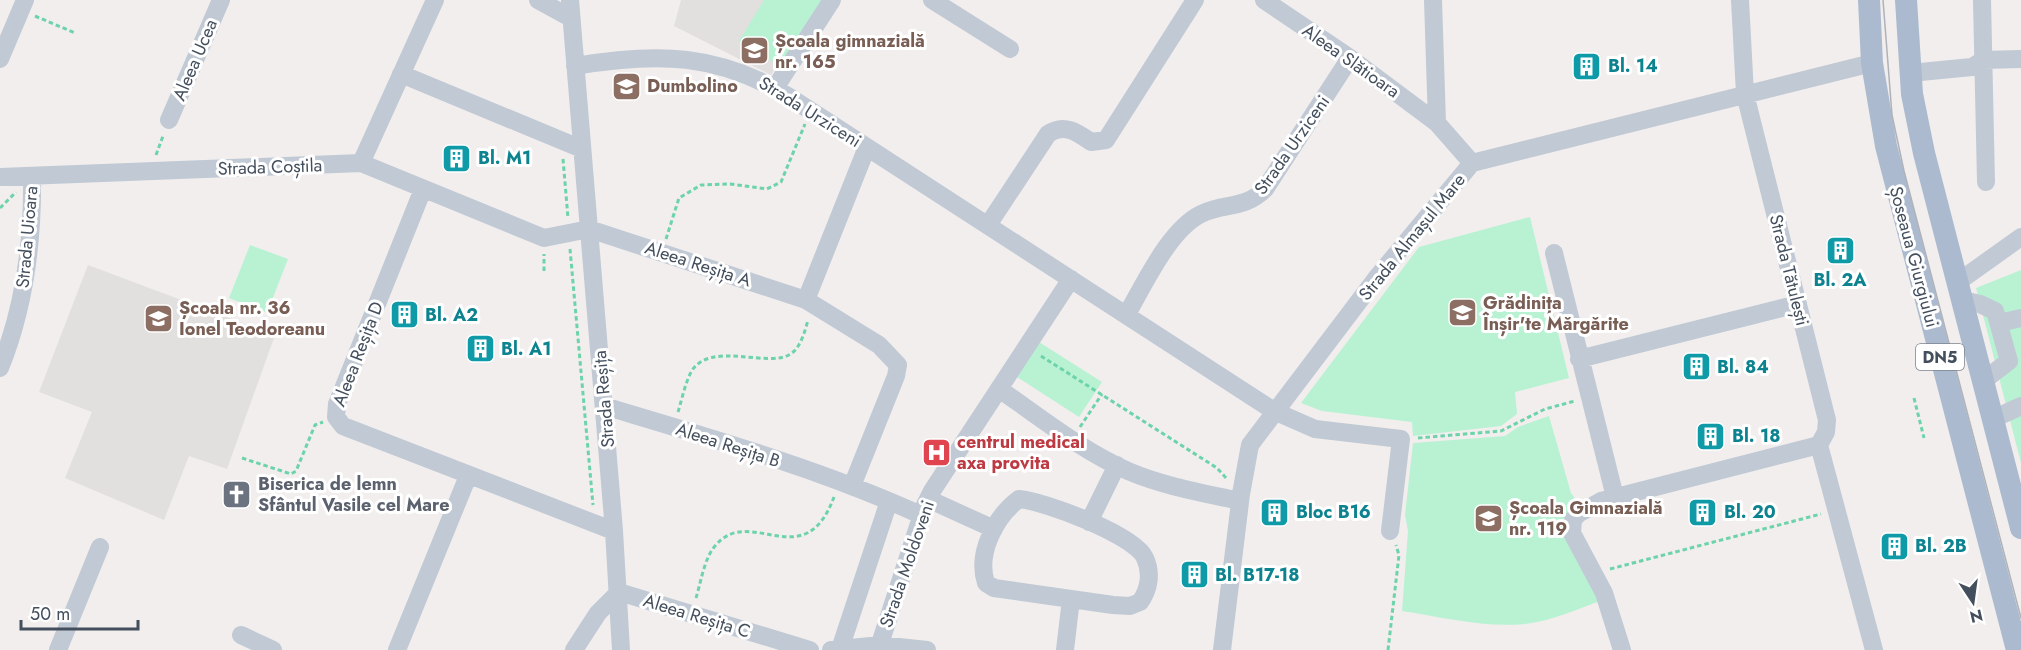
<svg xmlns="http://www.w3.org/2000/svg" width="2021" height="650" font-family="Jost,sans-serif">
	<rect width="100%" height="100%" fill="#f1eeed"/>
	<path fill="#e2dfdf" d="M681,0H819L771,75L674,26Z
		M88,265L275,335L227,469L189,456L164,520L65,478L92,412L39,392Z"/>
	<path fill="#b8f2d3" d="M764,0H824L783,68L739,41Z
		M1530,217L1569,378L1515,392L1517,414L1501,426L1413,436L1412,422L1322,411L1301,403L1419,247Z
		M250,245L288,259L267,313L229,298Z
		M2021,270V463L1976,288Z
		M1039,342L1102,382L1079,417L1017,377Z
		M1549,416L1571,493L1581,506L1572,515L1600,601C1575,610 1551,621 1525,624C1485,628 1441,617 1402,611L1408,531L1405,515L1413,443L1505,436L1518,427Z"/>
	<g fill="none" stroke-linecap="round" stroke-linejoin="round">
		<path stroke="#6dd3aa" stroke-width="3" stroke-dasharray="4.5 3" stroke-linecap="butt" d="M35,16L75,33
			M156,155L163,136
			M563,159L568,218
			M0,208L16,192
			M666,239L679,198L701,185L730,184L767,189L781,182L805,124
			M570,249L593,505
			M544,271V254
			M1041,356L1217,468L1227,479
			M1914,398L1924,438
			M678,412C682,399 685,384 691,372C710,339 770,370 792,353C801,346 805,331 808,320
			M1080,427L1102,394
			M1418,438L1501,431L1545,409L1575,401
			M242,458L291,474L296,471L315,425L323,422
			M1610,569L1821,514
			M696,598C701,582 704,559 715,546C750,503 804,578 834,497
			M1388,650L1399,555L1396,545"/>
		<path stroke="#c0c9d4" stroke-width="18" d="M538,0L571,18
			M570,0L614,531L621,650
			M932,0L1010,49
			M1264,0L1350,58L1437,123L1472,163
			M1433,0L1437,123
			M1740,0L1745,94L1827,420L1826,432L1819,445L1874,650
			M1982,0L1986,182
			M0,59L25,0
			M575,66C657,52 719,53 791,98L1274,411L1315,429L1401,439L1390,531
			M1910,73L1972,67L1983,60L2021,59
			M401,74L582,149
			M775,88L832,0
			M169,120L221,0
			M361,163L435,0
			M0,177L361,163L544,238L589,229L806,300L879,345L898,365L896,376L852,486
			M423,189L337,404L336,417L343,426L614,531
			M988,225L1048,134C1064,123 1077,132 1091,142L1106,140L1195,0
			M1554,253L1615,497
			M1958,282L2021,237
			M806,300L867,147
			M1963,300L1980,304L1995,311L2009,361L1983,381
			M1127,314C1145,283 1169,230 1201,214C1225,202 1244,210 1265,189L1350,58
			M1999,323L2021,318
			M1579,359L1798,304
			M0,368C25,306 33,242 32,176
			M999,389C1040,417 1082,451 1128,471C1163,486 1203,493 1240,501
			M604,406C711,438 820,469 921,515
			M1993,419L2021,406
			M928,499L994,529
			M1019,499C1044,501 1135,535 1145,558C1152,573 1149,590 1140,602L1130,606L1113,605L994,588L986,583C976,553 996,516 1019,499Z
			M1089,522L1117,465
			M241,635L273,650
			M840,649L889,501
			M58,650L100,547
			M397,650L468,476
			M574,650L598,613L619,592L810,650
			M831,650L880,645L927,650
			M878,650L925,505L932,491L1071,279
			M1065,650L1071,599
			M1222,650L1241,494L1250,445L1378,276L1472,163L1872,63
			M1622,650L1604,593L1572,533L1573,520L1578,514L1601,501L1819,445"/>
		<path stroke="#abbacf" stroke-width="22" d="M1869,0L1872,63L1886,146L2017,650
			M1906,0L1912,94L1924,153L2021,528"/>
		<path stroke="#afb2b9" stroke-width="1.5" d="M1883,0L1892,115L1904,171L2021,618"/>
	</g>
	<defs>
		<symbol id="school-square" viewBox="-11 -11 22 22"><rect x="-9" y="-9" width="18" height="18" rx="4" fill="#8d6e63" stroke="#fff"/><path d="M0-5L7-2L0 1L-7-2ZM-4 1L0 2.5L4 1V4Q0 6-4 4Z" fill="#fff"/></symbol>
		<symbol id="building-square" viewBox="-11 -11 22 22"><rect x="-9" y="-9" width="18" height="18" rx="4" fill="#0f9aa8" stroke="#fff"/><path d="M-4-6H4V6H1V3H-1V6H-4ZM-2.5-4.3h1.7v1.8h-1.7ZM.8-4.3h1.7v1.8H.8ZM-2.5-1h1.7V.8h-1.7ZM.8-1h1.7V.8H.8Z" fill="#fff"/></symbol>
		<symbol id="university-square" viewBox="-11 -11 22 22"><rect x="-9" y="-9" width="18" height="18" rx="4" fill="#8d6e63" stroke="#fff"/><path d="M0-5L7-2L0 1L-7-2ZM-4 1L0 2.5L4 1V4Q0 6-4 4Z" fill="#fff"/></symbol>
		<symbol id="hospital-square" viewBox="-11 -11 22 22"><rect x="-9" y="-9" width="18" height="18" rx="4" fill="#e0444e" stroke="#fff"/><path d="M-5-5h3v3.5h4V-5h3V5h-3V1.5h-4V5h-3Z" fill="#fff"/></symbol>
		<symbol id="church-square" viewBox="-11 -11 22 22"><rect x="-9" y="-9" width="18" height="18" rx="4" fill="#6b7280" stroke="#fff"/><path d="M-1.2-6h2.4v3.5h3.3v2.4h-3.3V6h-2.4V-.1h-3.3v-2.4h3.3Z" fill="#fff"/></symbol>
	</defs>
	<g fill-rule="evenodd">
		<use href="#school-square" x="738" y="34" width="33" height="33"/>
		<use href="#building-square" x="1570" y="50" width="33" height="33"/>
		<use href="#school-square" x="610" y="70" width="33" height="33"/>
		<use href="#building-square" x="440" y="142" width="33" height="33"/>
		<use href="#building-square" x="1824" y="234" width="33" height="33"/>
		<use href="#school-square" x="1446" y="296" width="33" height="33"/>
		<use href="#building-square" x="388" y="298" width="33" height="33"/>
		<use href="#university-square" x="142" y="302" width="33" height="33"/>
		<use href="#building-square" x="464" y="332" width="33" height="33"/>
		<use href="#building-square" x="1680" y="350" width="33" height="33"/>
		<use href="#building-square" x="1694" y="420" width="33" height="33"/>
		<use href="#hospital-square" x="920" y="436" width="33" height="33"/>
		<use href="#church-square" x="220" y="478" width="33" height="33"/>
		<use href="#building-square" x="1258" y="496" width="33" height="33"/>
		<use href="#building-square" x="1686" y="496" width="33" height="33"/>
		<use href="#school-square" x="1472" y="502" width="33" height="33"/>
		<use href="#building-square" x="1878" y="530" width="33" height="33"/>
		<use href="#building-square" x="1178" y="558" width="33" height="33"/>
	</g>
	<g text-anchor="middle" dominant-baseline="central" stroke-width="6" stroke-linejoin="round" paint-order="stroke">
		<rect fill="#fff" stroke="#7c848e" stroke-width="1.5" x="1916" y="344" width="48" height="26" rx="4.5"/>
		<g font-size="16" font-weight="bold" fill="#444f5d">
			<text x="1940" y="357">DN5</text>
		</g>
		<g font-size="18" font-weight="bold" fill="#785e54" stroke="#fff" text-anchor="start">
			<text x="775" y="41">Școala gimnazială<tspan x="775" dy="21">nr. 165</tspan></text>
			<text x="647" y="86">Dumbolino</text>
			<text x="1483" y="303">Grădinița<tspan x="1483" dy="21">Înșir'te Mărgărite</tspan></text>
			<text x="179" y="308">Școala nr. 36<tspan x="179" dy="21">Ionel Teodoreanu</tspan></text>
			<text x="1509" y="508">Școala Gimnazială<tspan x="1509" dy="21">nr. 119</tspan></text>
		</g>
		<g font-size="18" fill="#444f5d" stroke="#fff">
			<text transform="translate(195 60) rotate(-67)">Aleea Ucea</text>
			<text transform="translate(1351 61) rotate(35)">Aleea Slătioara</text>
			<text transform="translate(810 112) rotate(32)">Strada Urziceni</text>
			<text transform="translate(1292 145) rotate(-55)">Strada Urziceni</text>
			<text transform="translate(270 167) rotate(-2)">Strada Coștila</text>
			<text transform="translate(27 237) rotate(-85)">Strada Uioara</text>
			<text transform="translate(1412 237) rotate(-51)">Strada Almașul Mare</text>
			<text transform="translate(1914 257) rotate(75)">Șoseaua Giurgiului</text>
			<text transform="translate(698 264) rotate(18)">Aleea Reșița A</text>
			<text transform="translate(1789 270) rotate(76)">Strada Tătulești</text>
			<text transform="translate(358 354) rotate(-69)">Aleea Reșița D</text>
			<text transform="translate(604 399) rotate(-95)">Strada Reșița</text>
			<text transform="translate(728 445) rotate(18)">Aleea Reșița B</text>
			<text transform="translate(907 564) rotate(-71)">Strada Moldoveni</text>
			<text transform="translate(697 616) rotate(17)">Aleea Reșița C</text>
		</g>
		<g font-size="18" font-weight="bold" fill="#0d838f" stroke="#fff" text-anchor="start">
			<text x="1608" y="66">Bl. 14</text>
			<text x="478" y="158">Bl. M1</text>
			<text x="1840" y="280" text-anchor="middle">Bl. 2A</text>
			<text x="425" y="315">Bl. A2</text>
			<text x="501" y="349">Bl. A1</text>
			<text x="1717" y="367">Bl. 84</text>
			<text x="1732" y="436">Bl. 18</text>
			<text x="1296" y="512">Bloc B16</text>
			<text x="1724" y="512">Bl. 20</text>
			<text x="1915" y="546">Bl. 2B</text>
			<text x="1215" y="575">Bl. B17-18</text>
		</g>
		<g font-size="18" font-weight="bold" fill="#be3a42" stroke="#fff" text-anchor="start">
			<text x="957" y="442">centrul medical<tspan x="957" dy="21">axa provita</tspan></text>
		</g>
		<g font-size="18" font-weight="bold" fill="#5b616d" stroke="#fff" text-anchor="start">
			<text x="258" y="484">Biserica de lemn<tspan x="258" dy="21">Sfântul Vasile cel Mare</tspan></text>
		</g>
	</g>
	<g transform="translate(1973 602) rotate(167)" stroke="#ffffff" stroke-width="4.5" paint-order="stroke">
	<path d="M0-4.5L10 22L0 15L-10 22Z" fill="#444f5d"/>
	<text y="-9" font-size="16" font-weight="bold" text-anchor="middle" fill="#444f5d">N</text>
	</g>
	<path d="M21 620v9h117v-9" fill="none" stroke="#444f5d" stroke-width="3"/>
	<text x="30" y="620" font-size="18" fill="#444f5d" stroke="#ffffff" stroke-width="4.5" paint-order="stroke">50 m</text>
</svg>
